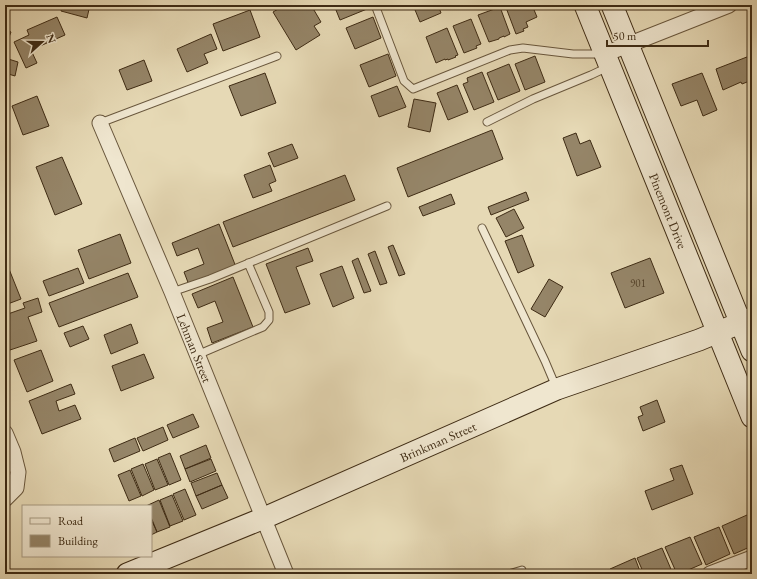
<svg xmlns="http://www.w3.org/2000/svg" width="757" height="579" font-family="'EB Garamond',serif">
	<rect width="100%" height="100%" fill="#e6d9b5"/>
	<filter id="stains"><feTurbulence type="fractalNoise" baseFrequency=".005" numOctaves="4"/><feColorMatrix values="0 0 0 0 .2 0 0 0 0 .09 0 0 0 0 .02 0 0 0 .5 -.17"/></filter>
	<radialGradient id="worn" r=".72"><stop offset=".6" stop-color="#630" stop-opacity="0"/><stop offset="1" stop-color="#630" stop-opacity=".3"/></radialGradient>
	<path fill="#958568" stroke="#3e2b14" d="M62,5H90L87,18L61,11Z
		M285,5H311L321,22L314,26L320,35L296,50L273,12Z
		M334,5H366L367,9L340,20Z
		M413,5H438L441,13L420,22Z
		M505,5H532L537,17L526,22L528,27L523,29L524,31L516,34Z
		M500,7L510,34L504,37V36L499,38V39L489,42L478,15Z
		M250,10L260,37L223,51L213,24Z
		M57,17L65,35L31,50L37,63L26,68L14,42L29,35L27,30Z
		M373,17L381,38L355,49L346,28Z
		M471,19L481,44L476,46L477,48L464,53L453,26Z
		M447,28L458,55L455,56L456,57L448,60V59L445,60V59L436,63L426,37Z
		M5,29L11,32L5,47Z
		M211,34L217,49L204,54L208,63L187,72L177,49Z
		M388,54L396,76L369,87L360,65Z
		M752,55V80L742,84L741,82L723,90L716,69Z
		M535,56L545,82L525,90L515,64Z
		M5,58L18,62L15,76L5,73Z
		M144,60L152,81L127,90L119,70Z
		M509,64L520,91L498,100L487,73Z
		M482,72L494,102L474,110L463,84L468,82L467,78Z
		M265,73L276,103L241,116L229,86Z
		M702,73L717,110L703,116L697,100L681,106L672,84Z
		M457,85L468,112L448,120L437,93Z
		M397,86L406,107L379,117L371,96Z
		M37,96L49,126L23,135L12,106Z
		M414,99L436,103L430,132L408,127Z
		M492,130L503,159L408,197L397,168Z
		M576,133L580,144L590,140L601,167L577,176L563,138Z
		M292,144L298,158L274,167L268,153Z
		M62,157L82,204L55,215L36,167Z
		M270,165L276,181L269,184L272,191L253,198L244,175Z
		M345,175L355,200L233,247L223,222Z
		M526,192L529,200L491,215L488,207Z
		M451,194L455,204L423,216L419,207Z
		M514,209L524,228L506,237L496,218Z
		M219,224L236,267L189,285L184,272L204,264L198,248L177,256L172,243Z
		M120,234L131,263L89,279L78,250Z
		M522,235L534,266L518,273L505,241Z
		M393,245L405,274L399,276L388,247Z
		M308,248L313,261L296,267L310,304L285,313L266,264Z
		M375,251L387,283L380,285L368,254Z
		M358,258L371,291L364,293L352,261Z
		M650,258L664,293L625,308L611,273Z
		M342,266L354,298L333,307L320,274Z
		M78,268L84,283L49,296L43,281Z
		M9,269L21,299L5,305V271Z
		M128,273L138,297L59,327L49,303Z
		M233,277L253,327L212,343L207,328L223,322L215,301L198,308L192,294Z
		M549,279L563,287L545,317L531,309Z
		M38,298L42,312L28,317L37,341L10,350L5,336V315L25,308L23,303Z
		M131,324L138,343L111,354L104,335Z
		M83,326L89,339L70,347L64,333Z
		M41,350L53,381L27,392L14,360Z
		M144,354L154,378L121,391L112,366Z
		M71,384L75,394L56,401L59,411L75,405L81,419L42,434L29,401Z
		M657,400L665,422L643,431L638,417L643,415L640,407Z
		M193,414L199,427L173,438L167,425Z
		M163,427L168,440L143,451L137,438Z
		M135,438L140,451L114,462L109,449Z
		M206,445L211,458L185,469L180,456Z
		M170,453L181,480L169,485L158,458Z
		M157,459L168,485L155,490L145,464Z
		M211,459L216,471L190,482L185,469Z
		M143,464L154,490L142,496L131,469Z
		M682,465L693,494L652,510L645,491L674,480L670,469Z
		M130,470L141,496L129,501L118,475Z
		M217,473L222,485L196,496L191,483Z
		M222,485L228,498L202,509L196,496Z
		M185,489L196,515L184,520L173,494Z
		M172,495L183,521L170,526L160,500Z
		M159,500L170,527L157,532L151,517V506H146Z
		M747,515L752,527V546L734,554L722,526Z
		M151,519L157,532L151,535Z
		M719,527L730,554L706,565L694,537Z
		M690,537L702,564L679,574H677L665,547Z
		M662,548L673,574H644L637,558Z
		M635,558L641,574H612L610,569Z"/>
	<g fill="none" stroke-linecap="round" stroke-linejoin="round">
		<defs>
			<path id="lane" d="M375,5L404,81L413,89L510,50L523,48L573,54H603
				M487,122L533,99L591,75L608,67
				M100,123L277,56
				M482,228L545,361L556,387
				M172,292L210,279L387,206
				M197,355L263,327L269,320V312L248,263
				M509,574L522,570"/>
			<g id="street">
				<path d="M605,54L729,5"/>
				<path id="s1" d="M100,123L172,292L286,574"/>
				<path d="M5,433L13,452L18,472L16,488L5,499"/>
				<path d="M710,574L752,558"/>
			</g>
			<g id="secondary">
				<path id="s2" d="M585,5L752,417"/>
				<path d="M612,5L752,351"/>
				<path id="s3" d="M127,574L264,518L557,389L699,340L752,318"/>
			</g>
		</defs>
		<use href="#lane" stroke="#68563c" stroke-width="9"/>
		<use href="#street" stroke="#68563c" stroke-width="17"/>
		<use href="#secondary" stroke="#3e2b14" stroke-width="23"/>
		<use href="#lane" stroke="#efe6cf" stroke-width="7"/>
		<use href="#street" stroke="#efe6cf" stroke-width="15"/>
		<use href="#secondary" stroke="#efe6cf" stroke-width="21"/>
	</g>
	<g text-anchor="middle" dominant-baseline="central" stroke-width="3.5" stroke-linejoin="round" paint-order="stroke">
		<g font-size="11" fill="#544229">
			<text x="638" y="283">901</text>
		</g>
		<g font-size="13" fill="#3e2b14" stroke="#efe6cf">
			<text stroke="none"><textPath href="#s2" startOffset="222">Pinemont Drive</textPath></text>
			<text stroke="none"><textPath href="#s1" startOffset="244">Lehman Street</textPath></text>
			<text stroke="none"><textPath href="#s3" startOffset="338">Brinkman Street</textPath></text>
		</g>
	</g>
	<rect width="757" height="579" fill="none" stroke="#e6d9b5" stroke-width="20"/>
	<rect x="6" y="6" width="745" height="567" fill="none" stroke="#3e2b14" stroke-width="2"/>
	<rect x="10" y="10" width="737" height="559" fill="none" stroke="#3e2b14"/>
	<rect x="22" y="505" width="130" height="52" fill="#efe6cf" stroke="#a89b84"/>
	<rect x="30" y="518" width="20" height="6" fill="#efe6cf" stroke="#a89b84"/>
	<text x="58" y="525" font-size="12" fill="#3e2b14">Road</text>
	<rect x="30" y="535" width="20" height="12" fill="#958568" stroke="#a89b84"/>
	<text x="58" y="545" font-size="12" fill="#3e2b14">Building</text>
	<g transform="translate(42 42) rotate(69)" stroke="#efe6cf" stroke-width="3" paint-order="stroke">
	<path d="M0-3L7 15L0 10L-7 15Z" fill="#3e2b14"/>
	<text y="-6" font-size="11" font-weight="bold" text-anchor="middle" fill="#3e2b14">N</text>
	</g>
	<path d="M607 40v6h101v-6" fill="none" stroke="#3e2b14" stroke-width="2"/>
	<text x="613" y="40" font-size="12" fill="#3e2b14" stroke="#efe6cf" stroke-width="3" paint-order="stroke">50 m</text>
	<rect width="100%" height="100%" filter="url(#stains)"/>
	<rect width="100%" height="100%" fill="url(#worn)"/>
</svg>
